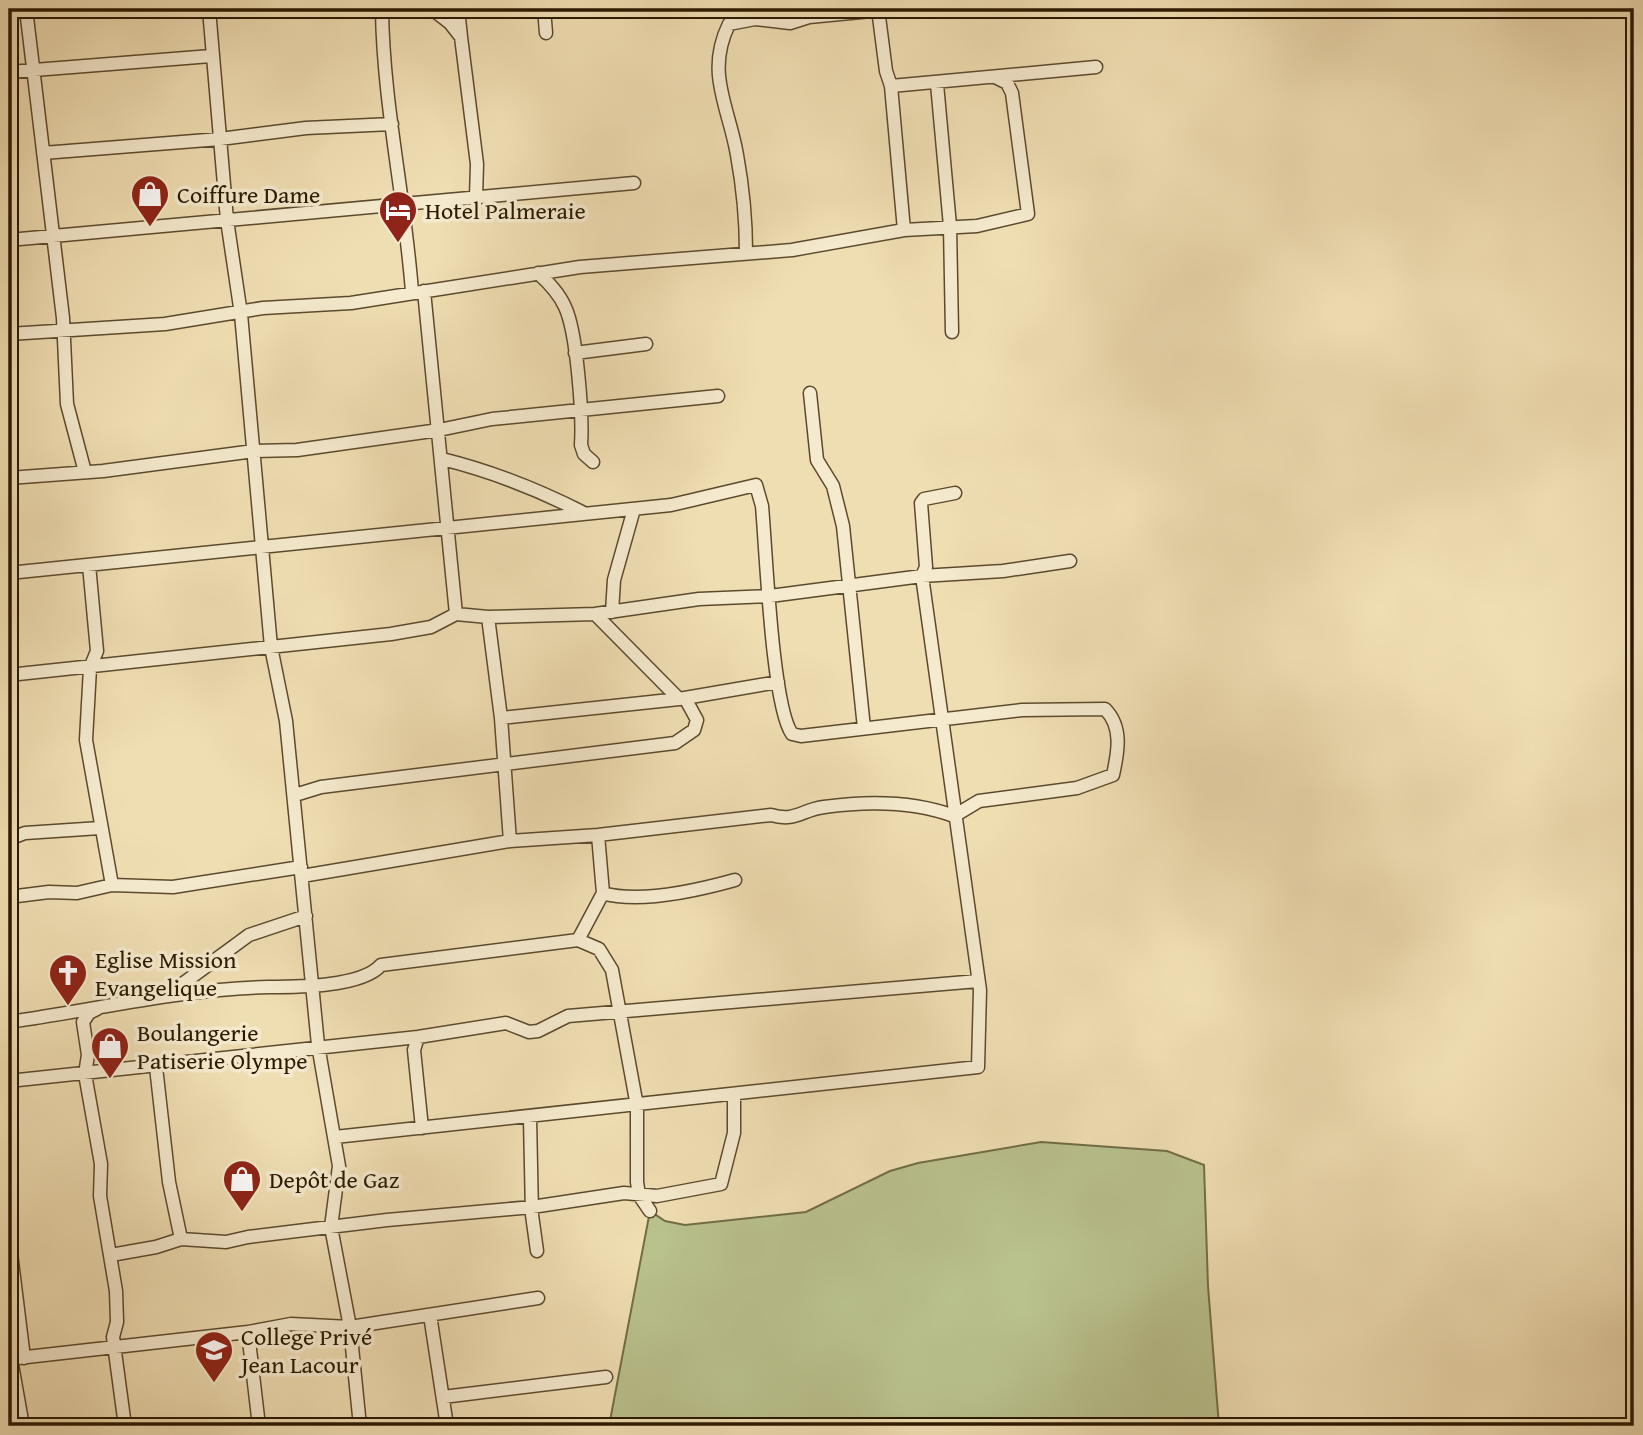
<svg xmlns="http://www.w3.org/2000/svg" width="1643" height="1435" font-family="'Gentium Book Plus',serif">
	<rect width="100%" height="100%" fill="#f0deb3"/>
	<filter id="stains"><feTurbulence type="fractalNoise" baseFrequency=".00286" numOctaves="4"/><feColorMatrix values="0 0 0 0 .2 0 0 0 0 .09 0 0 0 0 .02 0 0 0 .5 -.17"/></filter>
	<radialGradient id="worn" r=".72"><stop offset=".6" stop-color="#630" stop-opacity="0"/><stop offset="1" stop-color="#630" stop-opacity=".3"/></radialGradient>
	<path fill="#b9c18d" stroke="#726d47" stroke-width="2" d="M1041,1142L1167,1151L1204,1165L1208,1286L1219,1426H609L650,1211L665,1221L685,1225L806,1212L890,1171L918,1163Z"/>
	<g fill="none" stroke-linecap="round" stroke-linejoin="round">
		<defs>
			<path id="minor" d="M26,9L63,318L67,404L85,472
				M209,9L227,220L241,314L271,647L286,721L318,1045L339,1166L331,1227L350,1327L360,1426
				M382,9C383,103 405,197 412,292
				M432,9L450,23L461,37L477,164L476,197
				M458,9L461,37
				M544,9L546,33
				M878,9L886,71L891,86L904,230
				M9,72L211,56
				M937,84L950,226L952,332
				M891,86L1096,67
				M43,153L220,139L306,128L392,124
				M9,240L634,183
				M746,252C746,219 743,188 737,155C729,107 705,73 729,24L755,19L790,23L809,17L892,9
				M538,273C549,283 559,293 565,307C577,332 583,416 581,445L584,454L593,462
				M424,291L456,614
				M9,334L165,324L263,308L351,303L580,267L792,250L904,230L977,226L1028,214L1012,93L1007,83L995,77
				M575,353L646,344
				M810,393L817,460L833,486L843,526L864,728
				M442,459C491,471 539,490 584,513
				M9,478L103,471L254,451L297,450L439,430L492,419L718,396
				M89,565L97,651L90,668L86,740L112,885
				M9,573L671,505L756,485L762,506C766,550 772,706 792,734L801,736L1022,710L1105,709C1123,727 1118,752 1113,775L1077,788L979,801L954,816C913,801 867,801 824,807C801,810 796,822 771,815L598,835L510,841L302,876
				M612,612L614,580L634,509
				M488,617L595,614L699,599L770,596L922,576L1003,571L1070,561
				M9,675L391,634L431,627L456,614L488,617L501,718L510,841
				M679,699L778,682
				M501,718L679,699L595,614
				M295,795L321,787L675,743L694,730L697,720L685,698
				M598,835L603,893L578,940L599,949L612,970L637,1106V1182L639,1195L650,1211
				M9,839L25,833L100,828
				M603,893C639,904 699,890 735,880
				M9,897L49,892L77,893L112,885L173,887L301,867
				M164,994L174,990L249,935L306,916
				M97,1009L89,1013L83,1022L88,1055L85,1074L101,1164L100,1196L116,1291L117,1322L113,1337L125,1426
				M9,1022C95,1010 181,989 268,987C297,987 362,987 381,965L578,940
				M418,1037L414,1050L422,1128
				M156,1067L169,1182L181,1239
				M9,1081L418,1037L506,1023L529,1032L538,1031L568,1016L978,981
				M530,1118L532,1215L537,1251
				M335,1137L978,1067L980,990L922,576L926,567L921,503L924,499L955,493
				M9,1237L24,1358
				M111,1255L156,1247L181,1239L226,1242L248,1237L387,1220L532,1207L624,1193L657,1196L721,1184L734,1133V1095
				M430,1315L447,1426
				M248,1332L259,1426
				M9,1359L248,1332L291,1324L350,1327L538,1298
				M11,1359L23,1426
				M443,1397L606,1377"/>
		</defs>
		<use href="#minor" stroke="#5c4a2e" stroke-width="15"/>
		<use href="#minor" stroke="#f5eace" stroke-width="12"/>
	</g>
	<defs>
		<symbol id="shop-pin" viewBox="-11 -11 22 30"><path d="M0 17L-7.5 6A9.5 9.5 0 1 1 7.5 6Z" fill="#8f2418" stroke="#f5eace"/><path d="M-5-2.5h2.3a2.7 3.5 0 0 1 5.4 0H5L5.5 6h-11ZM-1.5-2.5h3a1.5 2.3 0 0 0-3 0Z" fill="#fff"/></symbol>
		<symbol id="hotel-pin" viewBox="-11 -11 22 30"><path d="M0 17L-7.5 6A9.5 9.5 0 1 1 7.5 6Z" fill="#8f2418" stroke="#f5eace"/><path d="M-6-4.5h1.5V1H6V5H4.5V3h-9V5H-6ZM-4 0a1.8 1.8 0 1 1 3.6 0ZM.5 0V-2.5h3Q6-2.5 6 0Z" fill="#fff"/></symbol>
		<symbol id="church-pin" viewBox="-11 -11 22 30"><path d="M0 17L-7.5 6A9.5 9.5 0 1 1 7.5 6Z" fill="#8f2418" stroke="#f5eace"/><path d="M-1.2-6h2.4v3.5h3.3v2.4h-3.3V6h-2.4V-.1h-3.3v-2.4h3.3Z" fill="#fff"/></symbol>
		<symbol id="school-pin" viewBox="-11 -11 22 30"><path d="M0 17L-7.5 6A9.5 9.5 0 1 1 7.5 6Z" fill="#8f2418" stroke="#f5eace"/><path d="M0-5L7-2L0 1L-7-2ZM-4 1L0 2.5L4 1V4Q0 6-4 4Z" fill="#fff"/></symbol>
	</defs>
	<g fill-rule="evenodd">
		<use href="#shop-pin" x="128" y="172" width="44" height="60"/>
		<use href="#hotel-pin" x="376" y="188" width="44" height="60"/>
		<use href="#church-pin" x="46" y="951" width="44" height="60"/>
		<use href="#shop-pin" x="88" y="1024" width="44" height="60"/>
		<use href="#shop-pin" x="220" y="1157" width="44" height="60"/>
		<use href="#school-pin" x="192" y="1328" width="44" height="60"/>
	</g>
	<g text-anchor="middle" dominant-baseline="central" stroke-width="7" stroke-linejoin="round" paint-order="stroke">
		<g font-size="24" fill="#2a1901" stroke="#f5eace" text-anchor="start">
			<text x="177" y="194">Coiffure Dame</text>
			<text x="425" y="210">Hotel Palmeraie</text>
			<text x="95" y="959">Eglise Mission<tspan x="95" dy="28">Evangelique</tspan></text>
			<text x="137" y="1032">Boulangerie<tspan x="137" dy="28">Patiserie Olympe</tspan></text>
			<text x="269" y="1179">Depôt de Gaz</text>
			<text x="241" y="1336">College Privé<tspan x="241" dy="28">Jean Lacour</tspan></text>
		</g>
	</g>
	<rect width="1643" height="1435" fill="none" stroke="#f0deb3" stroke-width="35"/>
	<rect x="10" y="10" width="1622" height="1414" fill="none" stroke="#2a1901" stroke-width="3.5"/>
	<rect x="18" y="18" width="1608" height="1400" fill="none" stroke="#2a1901" stroke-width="2"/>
	<rect width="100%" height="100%" filter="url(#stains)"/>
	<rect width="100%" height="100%" fill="url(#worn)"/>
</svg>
